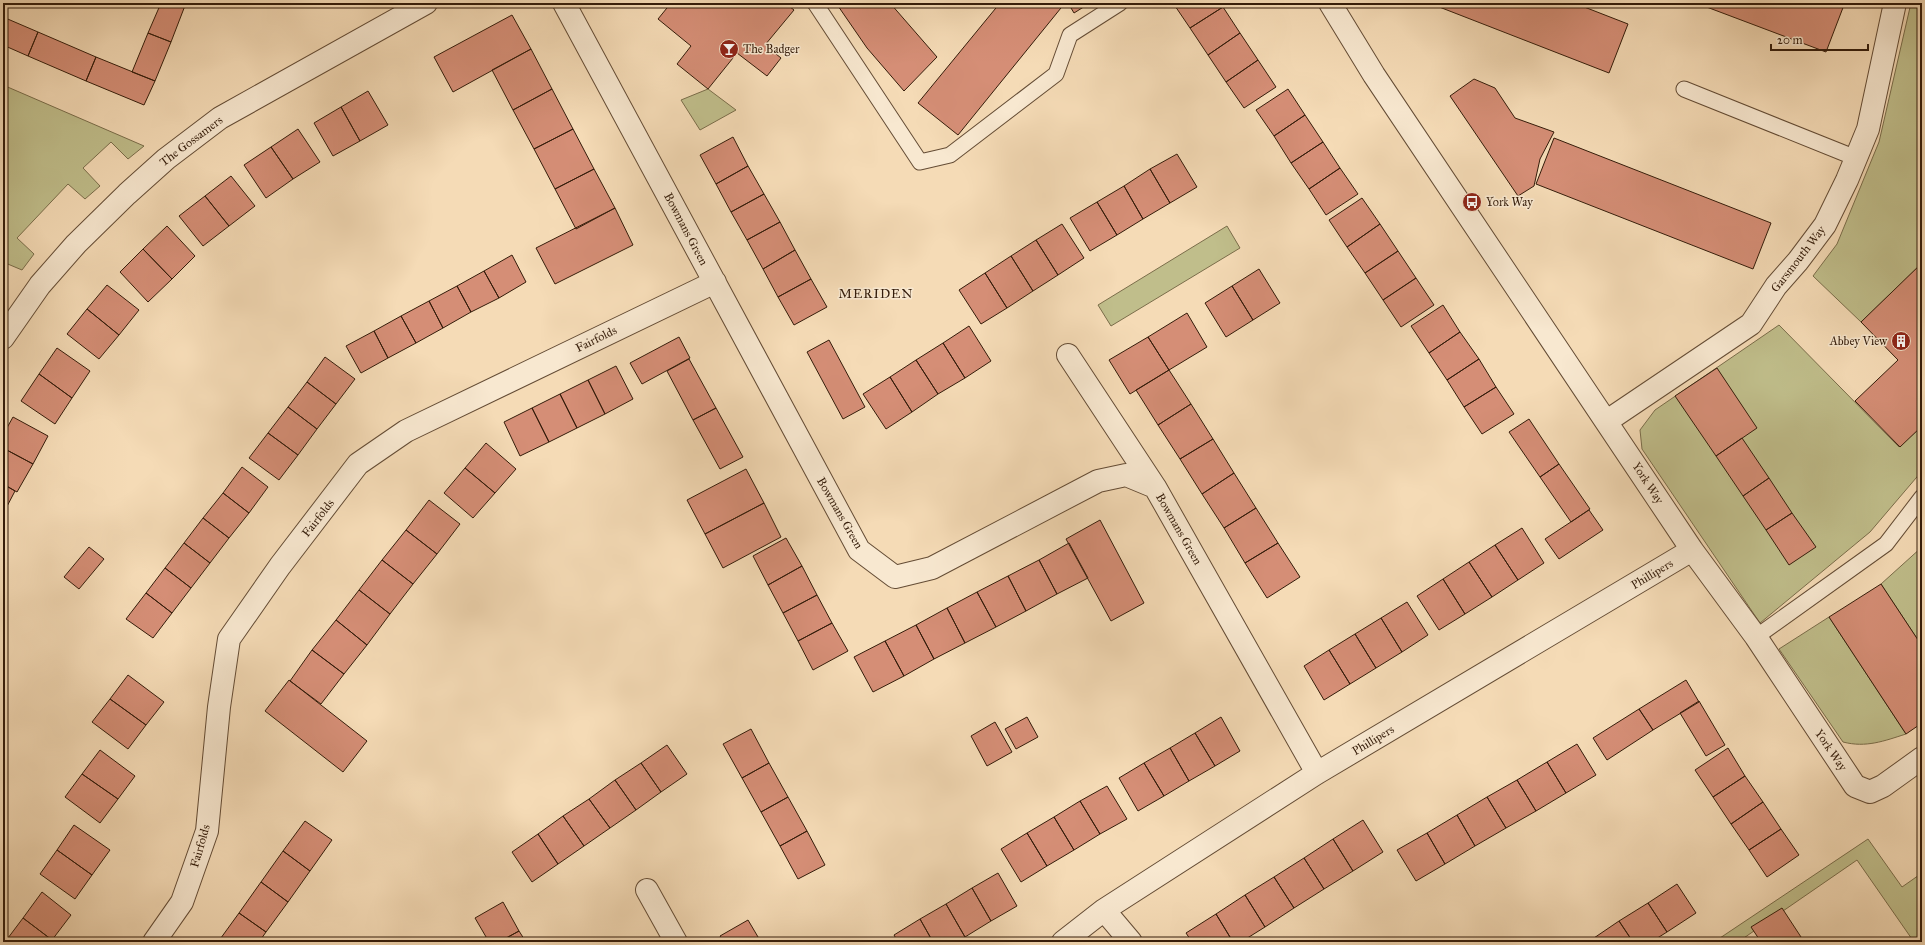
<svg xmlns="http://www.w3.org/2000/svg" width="1925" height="945" font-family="'IM FELL Great Primer',serif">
	<rect width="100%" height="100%" fill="#f5dbb6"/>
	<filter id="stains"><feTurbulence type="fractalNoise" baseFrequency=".005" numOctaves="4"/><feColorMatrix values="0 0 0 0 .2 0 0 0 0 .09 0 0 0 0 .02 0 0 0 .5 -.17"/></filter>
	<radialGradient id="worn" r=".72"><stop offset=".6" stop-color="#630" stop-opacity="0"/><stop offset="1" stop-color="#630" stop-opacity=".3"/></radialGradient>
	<path fill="#c0be8b" stroke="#7a6d4a" d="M1911,3H1922V263L1861,322L1813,276L1837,244L1879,142Z
		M3,85L144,146L128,159L111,142L83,168L100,186L85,199L68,184L17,238L34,254L22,270L3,262Z
		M708,89L736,110L700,130L681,100Z
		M1227,226L1240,248L1111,326L1098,305Z
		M1779,325L1899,447L1922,426V471L1870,532L1760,623L1642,449L1640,430L1655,410Z
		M1922,547V646L1881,584Z
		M1829,617L1906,734C1884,741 1866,748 1843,742L1779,649Z
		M1868,839L1902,887L1922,873V942H1914L1857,860L1738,942H1714Z"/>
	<path fill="#d58e76" stroke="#341c0a" d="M161,3H186L171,42L148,33Z
		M671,3H785L794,10L765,45L781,58L767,76L737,53L708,89L677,64L691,46L658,19Z
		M836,3H890L937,57L904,91L867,48Z
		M1000,3H1065L958,135L918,103Z
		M1068,3H1090L1074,13Z
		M1173,3H1220L1223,7L1190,28Z
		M1429,3H1574L1628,24L1609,73Z
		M1696,3H1837L1844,5L1826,52Z
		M1223,7L1240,33L1208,55L1190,28Z
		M512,15L531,49L453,92L434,57Z
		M3,17L38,32L28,56L3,45Z
		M38,32L96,57L86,81L28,56Z
		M148,33L171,42L155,81L132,72Z
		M1240,33L1258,60L1226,82L1208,55Z
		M531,49L552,89L513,110L492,70Z
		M96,57L155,81L144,105L86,81Z
		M1258,60L1276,87L1244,108L1226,82Z
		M1474,79L1495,88L1515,118L1554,132L1540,159L1534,186L1518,196L1450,96Z
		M552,89L573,129L534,149L513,110Z
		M1288,89L1305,115L1274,136L1256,110Z
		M368,91L388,125L360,141L341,107Z
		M341,107L360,141L333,156L314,123Z
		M1305,115L1323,142L1291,163L1274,136Z
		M298,129L320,162L293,179L271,147Z
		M573,129L594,169L555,189L534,149Z
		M733,137L748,166L716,184L700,155Z
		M1554,138L1771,223L1753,269L1536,184Z
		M1323,142L1340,168L1309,189L1291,163Z
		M271,147L293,179L266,198L244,165Z
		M1177,154L1197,187L1170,203L1150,169Z
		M748,166L764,194L731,212L716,184Z
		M1340,168L1358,194L1326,215L1309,189Z
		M594,169L615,208L576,229L555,189Z
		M1150,169L1170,203L1143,219L1124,186Z
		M231,176L255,206L229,226L205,196Z
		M1124,186L1143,219L1117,235L1097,202Z
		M764,194L780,222L747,240L731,212Z
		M205,196L229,226L203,246L179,216Z
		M1362,198L1380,224L1347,247L1329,220Z
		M1097,202L1117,235L1090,251L1070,218Z
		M615,208L633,245L555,284L536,248Z
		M780,222L795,250L763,269L747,240Z
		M1062,224L1084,258L1058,275L1036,240Z
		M1380,224L1398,251L1365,273L1347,247Z
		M167,226L195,256L172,279L143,249Z
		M1036,240L1058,275L1033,291L1011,256Z
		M143,249L172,279L148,302L120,272Z
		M795,250L811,279L778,297L763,269Z
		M1398,251L1416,278L1383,300L1365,273Z
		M512,255L526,282L499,298L484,271Z
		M1011,256L1033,291L1007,308L985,273Z
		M1922,263V426L1900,447L1855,401L1898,360L1861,322Z
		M1259,269L1280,303L1253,320L1232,286Z
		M484,271L499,298L471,312L457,286Z
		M985,273L1007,308L981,324L959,290Z
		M1416,278L1434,305L1401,327L1383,300Z
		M811,279L827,307L794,325L778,297Z
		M107,285L139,310L119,335L87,309Z
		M457,286L471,312L443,328L429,301Z
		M1232,286L1253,320L1226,337L1205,303Z
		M429,301L443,328L416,343L401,316Z
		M1443,305L1460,332L1429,353L1411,326Z
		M87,309L119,335L99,359L67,334Z
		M1187,313L1207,347L1169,370L1148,337Z
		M401,316L416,343L388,358L374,331Z
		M969,326L991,361L965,378L943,343Z
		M374,331L388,358L361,373L346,346Z
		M1460,332L1479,359L1447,380L1429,353Z
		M679,337L690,358L642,384L630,363Z
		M1148,337L1169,370L1130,394L1109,360Z
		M829,340L865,407L843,419L807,352Z
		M943,343L965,378L938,394L916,360Z
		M57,348L90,371L72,398L39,374Z
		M325,357L355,379L336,404L307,382Z
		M689,359L716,408L693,420L667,371Z
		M1479,359L1496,387L1464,407L1447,380Z
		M916,360L938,394L912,412L890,377Z
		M616,366L633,399L605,414L588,380Z
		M1717,368L1757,428L1716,456L1675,396Z
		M1169,370L1191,404L1158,425L1136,390Z
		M39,374L72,398L55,424L21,401Z
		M890,377L912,412L886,429L863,394Z
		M588,380L605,414L577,428L560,394Z
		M307,382L336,404L317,429L288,407Z
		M1496,387L1514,414L1482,434L1464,407Z
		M560,394L577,428L549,442L532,408Z
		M1191,404L1213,439L1180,459L1158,425Z
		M288,407L317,429L298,455L268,433Z
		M532,408L549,442L520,456L504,422Z
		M716,408L743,457L720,469L693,420Z
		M13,417L48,436L33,464L3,448V435Z
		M1529,419L1559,464L1540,477L1509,432Z
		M268,433L298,455L279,480L249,458Z
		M1742,438L1769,478L1743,496L1716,456Z
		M1213,439L1234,473L1202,494L1180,459Z
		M486,443L516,469L495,493L465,468Z
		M3,448L33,464L17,492L3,484Z
		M1559,464L1590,509L1571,522L1540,477Z
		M242,467L268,487L249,513L223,493Z
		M465,468L495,493L473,518L444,493Z
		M746,469L764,503L705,534L687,500Z
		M1234,473L1256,508L1224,528L1202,494Z
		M1769,478L1792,513L1766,530L1743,496Z
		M3,484L15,491L3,514Z
		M223,493L249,513L229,538L203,518Z
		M429,500L460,524L437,554L406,530Z
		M764,503L781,537L723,568L705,534Z
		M1256,508L1278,543L1245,563L1224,528Z
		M1589,510L1603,530L1559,559L1545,539Z
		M1792,513L1816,547L1789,565L1766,530Z
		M203,518L229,538L210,563L184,543Z
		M1100,520L1144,603L1111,621L1066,539Z
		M1522,528L1544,563L1518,580L1495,545Z
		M406,530L437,554L413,584L382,560Z
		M786,538L802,566L768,585L753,556Z
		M184,543L210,563L191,588L165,568Z
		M1069,543L1088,578L1057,594L1039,560Z
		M1278,543L1300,577L1267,598L1245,563Z
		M1495,545L1518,580L1492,597L1469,562Z
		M89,547L104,559L79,589L64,577Z
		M382,560L413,584L390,614L359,590Z
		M1039,560L1057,594L1026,611L1008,576Z
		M1469,562L1492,597L1465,614L1443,579Z
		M802,566L817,595L783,613L768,585Z
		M165,568L191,588L172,613L146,593Z
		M1008,576L1026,611L996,627L977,592Z
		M1443,579L1465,614L1439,630L1417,596Z
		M1881,584L1922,646V723L1906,734L1829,617Z
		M359,590L390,614L367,645L336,620Z
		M977,592L996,627L965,643L947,608Z
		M146,593L172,613L153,638L126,619Z
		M817,595L832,623L798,641L783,613Z
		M1407,602L1428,635L1402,652L1381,618Z
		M947,608L965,643L934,659L916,625Z
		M1381,618L1402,652L1376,668L1355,634Z
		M336,620L367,645L344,674L312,650Z
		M832,623L848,651L813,670L798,641Z
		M916,625L934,659L904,676L885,641Z
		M1355,634L1376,668L1350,684L1329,650Z
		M885,641L904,676L873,692L854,657Z
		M312,650L344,674L321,704L290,681Z
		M1329,650L1350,684L1324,700L1304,666Z
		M128,675L164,702L146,725L110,699Z
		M289,680L367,741L343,772L265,711Z
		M1686,680L1699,702L1653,730L1639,709Z
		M110,699L146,725L128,749L92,722Z
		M1699,701L1725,745L1706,756L1680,713Z
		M1639,709L1653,730L1607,760L1593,738Z
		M1027,717L1038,737L1016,749L1005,729Z
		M1221,717L1240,751L1215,766L1195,733Z
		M995,722L1012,752L987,766L971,736Z
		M751,729L769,763L742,778L723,744Z
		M1195,733L1215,766L1189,781L1170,748Z
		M1577,744L1596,775L1566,793L1547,762Z
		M667,745L687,774L661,792L641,763Z
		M1170,748L1189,781L1164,796L1144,763Z
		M1728,748L1745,776L1713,797L1695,770Z
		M100,750L135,776L118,799L82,774Z
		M1547,762L1566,793L1536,811L1517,780Z
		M641,763L661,792L636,810L615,780Z
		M769,763L788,797L761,812L742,778Z
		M1144,763L1164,796L1138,811L1119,778Z
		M82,774L118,799L100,823L65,797Z
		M1745,776L1763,802L1731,824L1713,797Z
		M615,780L636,810L610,828L589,799Z
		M1517,780L1536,811L1506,828L1487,797Z
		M1107,786L1127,819L1100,834L1080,801Z
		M788,797L807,831L780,846L761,812Z
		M1487,797L1506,828L1475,846L1457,815Z
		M589,799L610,828L584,846L563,816Z
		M1080,801L1100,834L1074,850L1054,817Z
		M1763,802L1781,829L1749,850L1731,824Z
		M1457,815L1475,846L1445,864L1427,833Z
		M563,816L584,846L558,864L538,834Z
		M1054,817L1074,850L1047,866L1027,833Z
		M1363,820L1383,852L1353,871L1333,839Z
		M305,821L332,840L310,871L283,851Z
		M74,825L110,850L92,875L57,850Z
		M1781,829L1799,855L1767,877L1749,850Z
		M807,831L825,865L798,879L780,846Z
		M1027,833L1047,866L1021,882L1001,849Z
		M1427,833L1445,864L1416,881L1397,850Z
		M538,834L558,864L532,882L512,852Z
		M1333,839L1353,871L1324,889L1304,858Z
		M57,850L92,875L75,899L40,874Z
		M283,851L310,871L288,902L261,882Z
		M1304,858L1324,889L1294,908L1274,877Z
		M998,873L1017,906L991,921L972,888Z
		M1274,877L1294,908L1265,927L1245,895Z
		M261,882L288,902L266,932L239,913Z
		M1677,884L1696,913L1667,932L1648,903Z
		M972,888L991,921L965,937L946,904Z
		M42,892L71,915L52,940L23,918Z
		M1245,895L1265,927L1241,942H1233L1216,914Z
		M503,902L519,931L499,942H489L475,918Z
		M1648,903L1667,932L1651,942H1633L1619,921Z
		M946,904L965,937L956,942H933L920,919Z
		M1782,908L1801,937L1794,942H1761L1751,927Z
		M239,913L266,932L259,942H218Z
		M1216,914L1233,942H1192L1186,933Z
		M23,918L52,940L51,942H5Z
		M920,919L933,942H898L894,935Z
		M748,920L761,942H724L720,936Z
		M1619,921L1633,942H1592L1591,940Z
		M519,931L526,942H499Z"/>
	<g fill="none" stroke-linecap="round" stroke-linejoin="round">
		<defs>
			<path id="service" d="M815,3L920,162L950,155L1056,74L1070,35L1120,3
				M1684,89L1856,158
				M1756,637L1886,544L1922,497"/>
			<path id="minor" d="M564,3L859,550L895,577L932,568L1098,481L1126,475L1155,487L1317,773
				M1330,3L1374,75L1692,550L1756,637L1855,786L1870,792L1883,786L1922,758
				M3,338L40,285L76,244L127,194L166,159L220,118L426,3
				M1068,355L1155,487
				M1607,421L1751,324L1776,286L1798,261L1825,225L1847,180L1868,129L1895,3
				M647,890L676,942
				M1104,910L1131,942
				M154,942L182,902L207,831L219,707L229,639L280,566L358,464L406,431L715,282
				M1063,942L1104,910L1317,773L1692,550"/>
		</defs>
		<use href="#service" stroke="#644c35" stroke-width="17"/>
		<use href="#minor" stroke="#644c35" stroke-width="24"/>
		<use href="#service" stroke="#f8e8d0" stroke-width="15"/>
		<use href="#minor" stroke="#f8e8d0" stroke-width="22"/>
	</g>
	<defs>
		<symbol id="bar-disc" viewBox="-11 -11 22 22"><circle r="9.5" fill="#8f2418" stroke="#f8e8d0"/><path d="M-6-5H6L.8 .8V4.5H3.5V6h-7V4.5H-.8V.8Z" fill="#fff"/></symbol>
		<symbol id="bus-disc" viewBox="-11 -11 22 22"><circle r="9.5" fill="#8f2418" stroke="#f8e8d0"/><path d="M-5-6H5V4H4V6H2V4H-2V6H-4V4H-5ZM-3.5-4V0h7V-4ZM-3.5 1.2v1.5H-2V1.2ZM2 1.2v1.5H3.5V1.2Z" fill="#fff"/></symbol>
		<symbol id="building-disc" viewBox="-11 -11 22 22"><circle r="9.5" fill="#8f2418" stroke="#f8e8d0"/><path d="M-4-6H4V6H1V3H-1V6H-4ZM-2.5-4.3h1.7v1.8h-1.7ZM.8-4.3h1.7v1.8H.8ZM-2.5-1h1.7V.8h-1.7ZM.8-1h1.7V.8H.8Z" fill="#fff"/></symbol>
	</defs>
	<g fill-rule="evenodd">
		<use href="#bar-disc" x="718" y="38" width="22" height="22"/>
		<use href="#bus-disc" x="1461" y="191" width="22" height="22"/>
		<use href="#building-disc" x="1890" y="330" width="22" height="22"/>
	</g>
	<g text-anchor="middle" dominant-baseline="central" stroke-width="3" stroke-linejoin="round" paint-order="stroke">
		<g font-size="12" fill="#341c0a" stroke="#f8e8d0" text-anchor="start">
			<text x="743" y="49">The Badger</text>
			<text x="1486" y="202">York Way</text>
			<text x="1887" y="341" text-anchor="end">Abbey View</text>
		</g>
		<g font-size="12" fill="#341c0a" stroke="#f8e8d0">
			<text transform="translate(191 141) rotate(-37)">The Gossamers</text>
			<text transform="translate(686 229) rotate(62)">Bowmans Green</text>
			<text transform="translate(1798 259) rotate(-52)">Garsmouth Way</text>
			<text transform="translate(596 339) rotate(-26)">Fairfolds</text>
			<text transform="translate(1648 483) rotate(57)">York Way</text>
			<text transform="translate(840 513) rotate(60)">Bowmans Green</text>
			<text transform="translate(318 518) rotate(-52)">Fairfolds</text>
			<text transform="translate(1179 529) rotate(60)">Bowmans Green</text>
			<text transform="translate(1652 574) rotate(-31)">Phillipers</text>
			<text transform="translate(1373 740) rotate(-31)">Phillipers</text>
			<text transform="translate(1831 750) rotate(56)">York Way</text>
			<text transform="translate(200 846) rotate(-74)">Fairfolds</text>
		</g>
		<g font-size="13" letter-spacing="1" fill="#341c0a" stroke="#f8e8d0">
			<text x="876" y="294">MERIDEN</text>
		</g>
	</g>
	<rect width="1925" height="945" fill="none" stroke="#f5dbb6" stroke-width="16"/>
	<rect x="4" y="4" width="1917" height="937" fill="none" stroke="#341c0a" stroke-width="2"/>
	<rect x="8" y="8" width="1909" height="929" fill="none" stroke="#341c0a"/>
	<path d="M1771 44v6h97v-6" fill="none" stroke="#341c0a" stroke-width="2"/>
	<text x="1777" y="44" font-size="12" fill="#341c0a" stroke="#f8e8d0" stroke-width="3" paint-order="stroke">20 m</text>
	<rect width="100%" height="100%" filter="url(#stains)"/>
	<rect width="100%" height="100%" fill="url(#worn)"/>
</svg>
